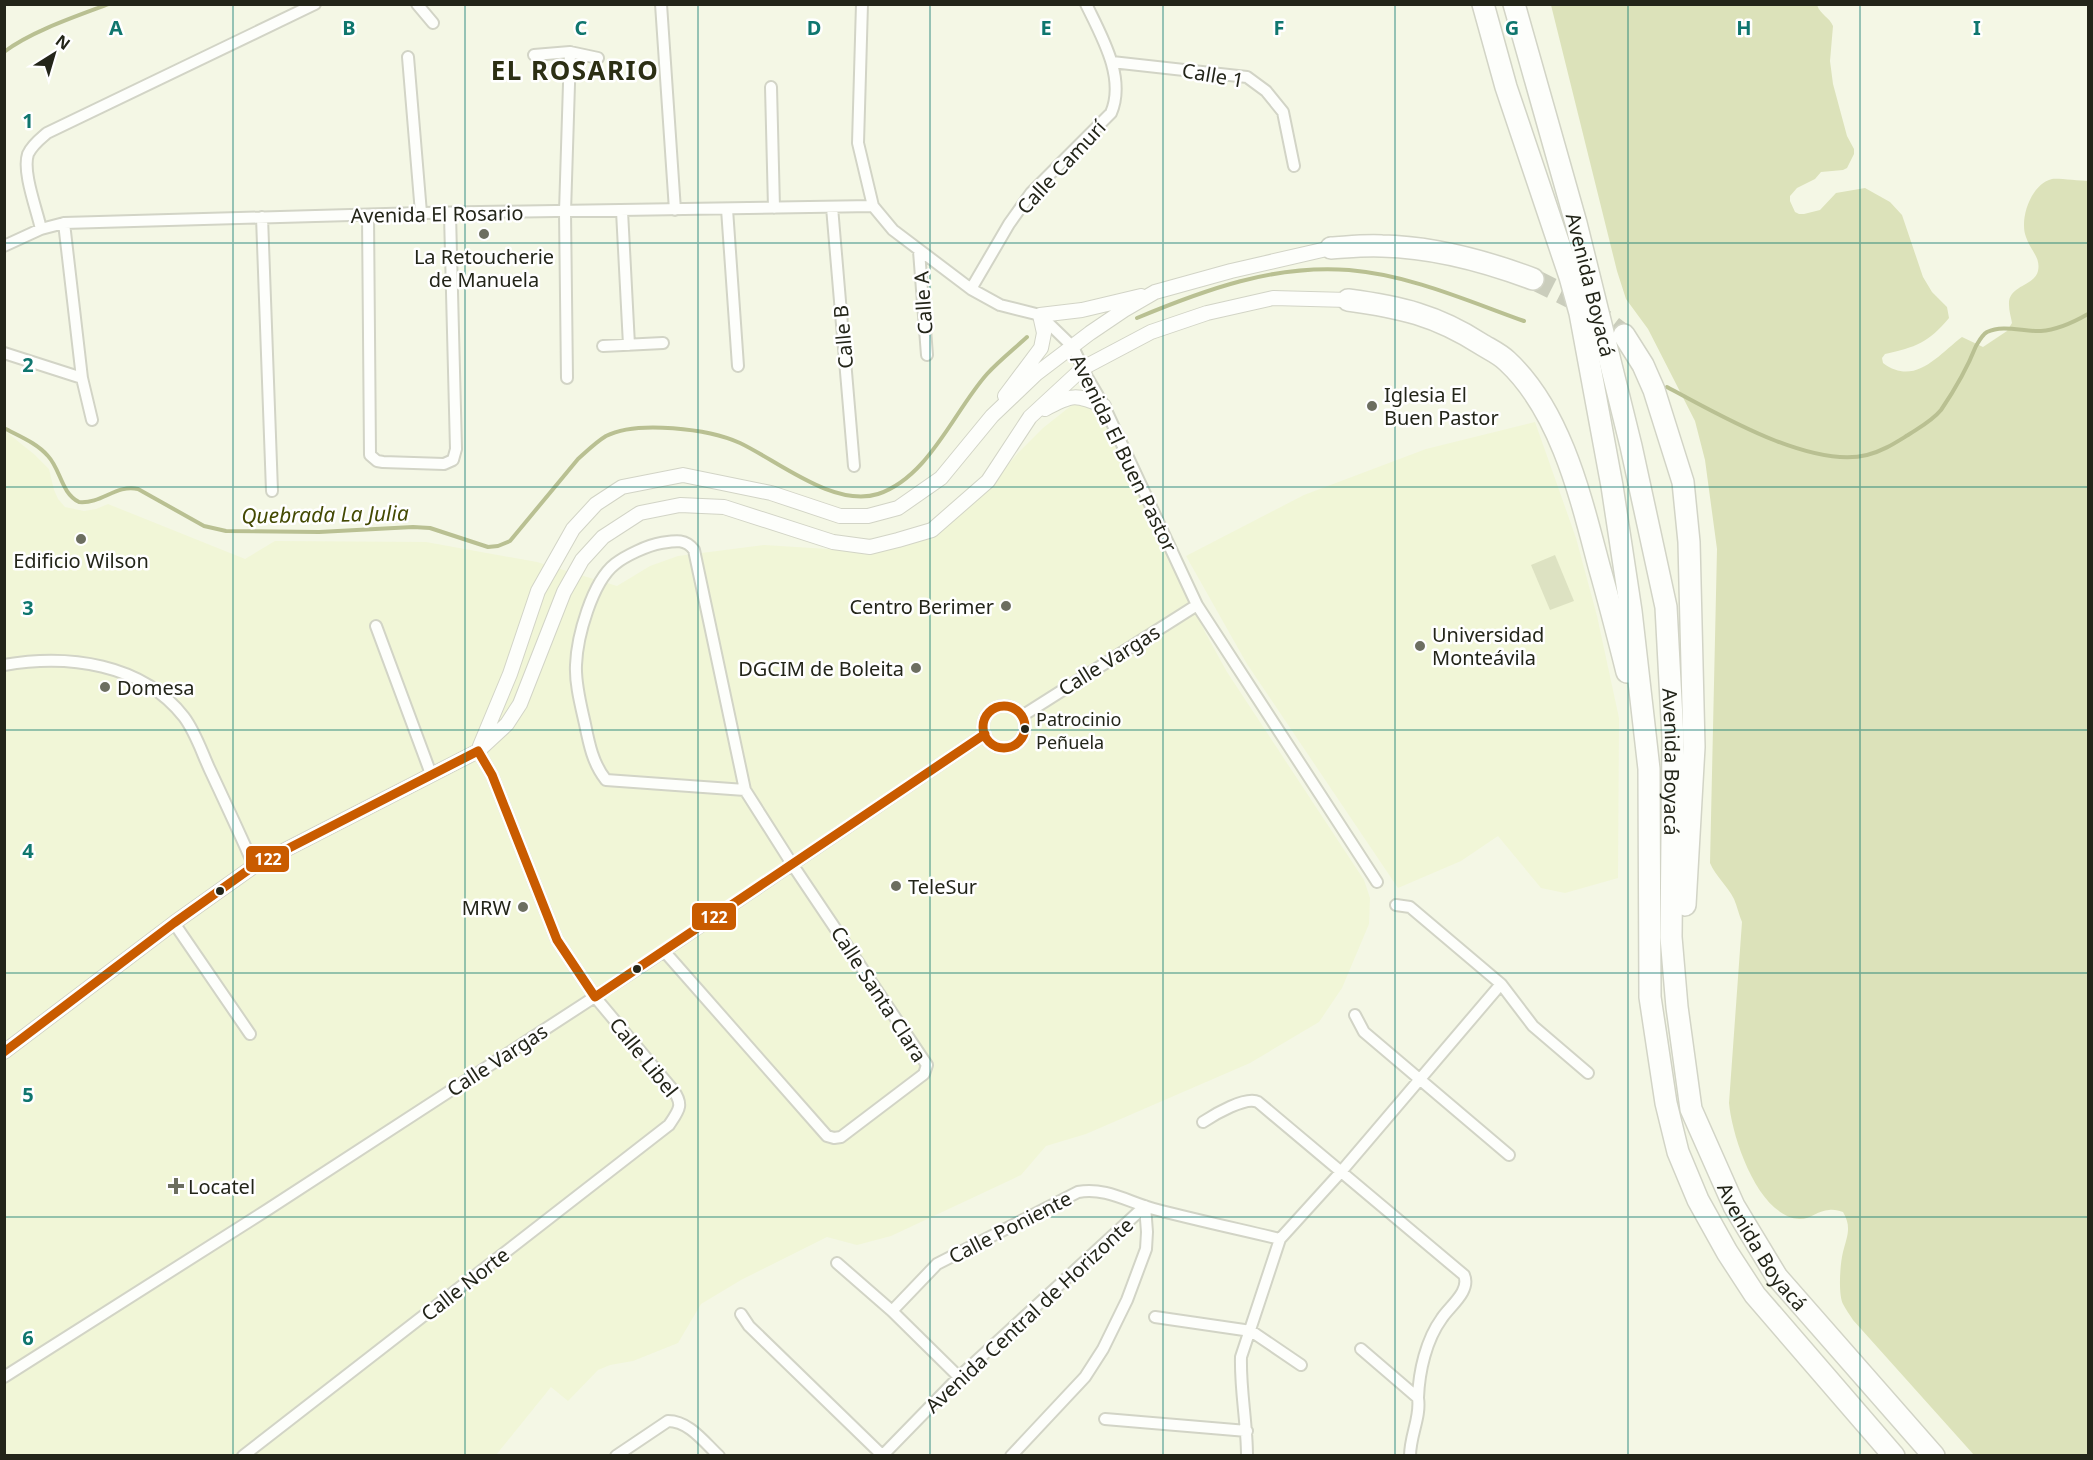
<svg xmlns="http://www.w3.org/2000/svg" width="2093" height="1460" font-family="'Noto Sans',sans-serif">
	<rect width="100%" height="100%" fill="#f4f7e5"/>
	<path fill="#f1f6d7" d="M1084,403L1098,409L1184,584L1205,632L1227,672L1364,880L1370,898L1369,924L1342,988L1319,1022L1250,1063L1086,1134L1046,1146L1021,1175L891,1236L857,1245L827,1237L741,1280L701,1304L678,1343L633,1361L610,1365L598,1370L568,1401L551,1387L496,1455H5L4,430L35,455L49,469L54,490L58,499L65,507L84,511L96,509L108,504L245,559L275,541L426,542L537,562L617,586L650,566L678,556L764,545L844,550L922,536L995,480L1018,453L1043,428L1072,405Z
		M1535,422L1576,538L1597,616L1619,718L1618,878L1565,893L1541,888L1498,836L1461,861L1398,888L1247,664L1186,556L1304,495L1426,449Z"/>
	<path fill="#dde2c2" d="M1555,555L1574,601L1550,610L1531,565Z"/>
	<path fill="#dce2ba" d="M1551,5H1817C1820,14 1830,18 1833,26L1830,61L1833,84L1847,136L1854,149V154L1847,168L1843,170L1821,172L1815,179L1797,188L1790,196V201L1795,212L1799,214H1804L1820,210L1836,193L1865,188L1890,202L1902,215L1923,277L1932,292L1947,307L1949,318C1928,343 1916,347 1885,354L1882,358L1883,363C1915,387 1938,355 1962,337L1983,347L2007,331L2012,323C2011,317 2009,311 2009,305C2008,285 2034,287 2038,271C2041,257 2030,250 2026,237C2019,219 2031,184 2052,179C2058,178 2079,181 2088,181V1455H1974L1853,1320C1850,1315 1846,1310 1843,1304C1838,1294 1840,1264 1843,1252C1847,1236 1852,1227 1843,1212C1839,1211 1834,1209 1829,1210C1819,1210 1809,1220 1799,1219C1758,1216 1732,1137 1729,1103L1742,922C1739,915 1737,906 1734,899C1727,885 1716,877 1710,863L1717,549L1705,460L1695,421L1648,329L1626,299L1617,271Z"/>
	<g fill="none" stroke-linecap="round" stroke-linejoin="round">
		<path stroke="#b9c092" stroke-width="4" d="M4,52C32,31 77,16 109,4
			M1137,318C1204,290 1275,264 1349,270C1410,275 1468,301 1524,321
			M1667,387C1718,414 1810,469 1867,455C1883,451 1895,443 1908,435C1920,427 1932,421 1941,410C1956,388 1966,371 1976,346C1979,341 1982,335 1987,332C2003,324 2024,332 2041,331C2058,330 2074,322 2088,314
			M4,428C19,436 37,443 48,456C61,470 61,493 79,502C102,504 116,484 138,489L204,526L226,531L319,532L413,527L430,528L488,547L498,546L510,541L578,459C587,451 596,442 606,436C637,420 709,429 740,443C778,461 834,508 878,494C929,477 954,411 987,374C999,361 1014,349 1027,337"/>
		<path stroke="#cacdbc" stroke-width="21" stroke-dasharray="21 10" stroke-linecap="butt" d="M1533,279L1585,305L1624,335"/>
		<defs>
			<path id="minor" d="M417,4L433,23
				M661,4L675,210
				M862,4L858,143L873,206L893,230L971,289L1000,305L1040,315L1073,347L1087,377L1104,406L1197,605L1377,882
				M534,55L570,52L598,58
				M408,57L421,213
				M1112,62L1247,77L1266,91L1283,112L1294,166
				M771,87L774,208
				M832,207L854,466
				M727,209L738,366
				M622,211L629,345
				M368,215L370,455L377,461L383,462L444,464L453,460L456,449L450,214
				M262,217L272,491
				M64,223L82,378L92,420
				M41,229C37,210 22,172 28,154C32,145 40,139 47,133L315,4
				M4,246L41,229L64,223L421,213L873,206
				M919,251L927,355
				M971,289L1009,224L1031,193L1111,113C1126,78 1102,37 1086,4
				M603,346L663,343
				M4,353L82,378
				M567,378L565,212L570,52
				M376,626L431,774
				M4,665C68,654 142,663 184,717C196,733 202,753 210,770C225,802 240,834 254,866
				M983 727a21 21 0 1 1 42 0a21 21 0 1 1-42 0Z
				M1022,716L1197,605
				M1396,905L1410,907L1501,984L1533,1026L1588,1073
				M174,923L250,1034
				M664,951L827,1136L834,1138L841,1137L924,1074L927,1065L792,864L745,790L694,550C685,538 674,541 661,543C648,545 625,556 615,564C592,582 577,637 576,665C575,684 581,706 585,724C589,744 593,764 606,780L745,790
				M1355,1015L1364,1032L1509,1155
				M1203,1122C1215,1114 1246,1096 1258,1102L1464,1275C1471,1291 1450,1306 1442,1318C1426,1340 1419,1371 1418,1398L1361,1349
				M837,1263L892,1311L959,1377
				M892,1311L937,1264L1078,1192C1106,1187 1128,1202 1154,1209C1196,1220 1238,1229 1280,1239L1340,1173L1501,984
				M741,1314L749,1326L882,1455
				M1155,1317L1251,1331L1301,1365
				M4,1377L267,1210L633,972L985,734
				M1105,1419L1247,1431
				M243,1456L669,1125C679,1110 684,1105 673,1090L595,997L557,940L492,775L478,751
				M616,1456L668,1421C689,1421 704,1442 719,1456
				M882,1456L959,1377L1145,1206
				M1011,1456L1085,1377L1103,1349L1127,1300L1146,1249L1147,1232L1145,1206
				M1247,1456C1247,1422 1240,1390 1241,1357L1280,1239
				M1410,1456C1410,1435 1421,1417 1418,1398"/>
			<path id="tertiary" d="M1005,396L1041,348L1044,333L1040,315L1082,310L1141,296
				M1045,409C1073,394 1075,394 1104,406
				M480,746L510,674L538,591L573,529L596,504L622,487L683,475L771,493L840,516H868L898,508L941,478L992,416L1036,374L1090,333L1124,310L1155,292L1231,271L1331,248
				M4,1052L174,923L254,866L478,751L507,724L520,704L564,592L582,560L603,537L640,513L680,505L724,507L833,542L870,547L898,540L932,530L988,481L1030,417L1083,368L1151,332L1207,313L1273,298L1348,300"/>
			<g id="motorway">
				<path d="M1483,4L1506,87L1570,277L1580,313L1612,486L1631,611L1649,769L1650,997L1666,1103L1678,1152L1698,1200L1727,1252L1755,1295L1894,1456"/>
				<path id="s1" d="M1514,4L1576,223L1631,446L1666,607L1673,738L1671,937L1677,1007L1691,1109L1734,1206L1777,1277L1934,1456"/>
				<path d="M1331,248C1348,247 1365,245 1382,246C1434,247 1485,261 1533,279"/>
				<path d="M1348,300C1400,307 1436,315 1481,344C1489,349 1500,354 1507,361C1561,411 1581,498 1599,566C1609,601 1618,636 1627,672"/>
				<path d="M1624,335L1643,365L1654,390L1683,482L1689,542L1694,747L1685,905"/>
			</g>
		</defs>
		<use href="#minor" stroke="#d2d4c6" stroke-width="14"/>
		<use href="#tertiary" stroke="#d2d4c6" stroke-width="16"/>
		<use href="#motorway" stroke="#d2d4c6" stroke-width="24"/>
		<use href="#minor" stroke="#fdfefb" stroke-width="10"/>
		<use href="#tertiary" stroke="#fdfefb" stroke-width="14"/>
		<use href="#motorway" stroke="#fdfefb" stroke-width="21"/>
		<defs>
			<path id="bus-1" d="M983 727a21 21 0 1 1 42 0a21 21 0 1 1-42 0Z
				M4,1052L174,923L254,866L478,751L492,775L557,940L595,997L985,734"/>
		</defs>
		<use href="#bus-1" stroke="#fff" stroke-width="14"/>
		<use href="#bus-1" stroke="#c95b00" stroke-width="9"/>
	</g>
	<path fill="none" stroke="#0f766e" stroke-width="1.5" stroke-opacity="0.55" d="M233,4V1456M465,4V1456M698,4V1456M930,4V1456M1163,4V1456M1395,4V1456M1628,4V1456M1860,4V1456M4,243H2088M4,487H2088M4,730H2088M4,973H2088M4,1217H2088"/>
	<g fill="#6c6e60" stroke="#fff" stroke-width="2">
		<circle cx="484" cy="234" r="6"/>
		<circle cx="1372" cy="406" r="6"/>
		<circle cx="81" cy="539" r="6"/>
		<circle cx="1006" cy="606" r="6"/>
		<circle cx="1420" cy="646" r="6"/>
		<circle cx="916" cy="668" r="6"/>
		<circle cx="105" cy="687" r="6"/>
		<circle cx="896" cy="886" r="6"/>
		<circle cx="523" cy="907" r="6"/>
		<path d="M173 1177h6v6h6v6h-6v6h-6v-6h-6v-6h6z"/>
	</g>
	<g fill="#232519" stroke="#fff" stroke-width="2">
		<circle cx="1025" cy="729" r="5"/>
		<circle cx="220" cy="891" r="5"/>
		<circle cx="637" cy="969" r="5"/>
	</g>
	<g text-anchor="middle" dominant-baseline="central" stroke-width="5" stroke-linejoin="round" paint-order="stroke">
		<g font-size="18" fill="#232519" stroke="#fff" text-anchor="start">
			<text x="1036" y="719">Patrocinio<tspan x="1036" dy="23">Peñuela</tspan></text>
		</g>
		<g font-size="20" fill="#232519" stroke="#fff">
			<text transform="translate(1213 75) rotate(10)">Calle 1</text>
			<text transform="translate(1061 167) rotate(-47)">Calle Camurí</text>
			<text transform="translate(437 214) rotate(-1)">Avenida El Rosario</text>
			<text stroke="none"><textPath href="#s1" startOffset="291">Avenida Boyacá</textPath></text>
			<text transform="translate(923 303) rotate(-94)">Calle A</text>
			<text transform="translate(843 337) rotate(-95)">Calle B</text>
			<text transform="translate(1124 453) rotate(64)">Avenida El Buen Pastor</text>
			<text transform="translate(1109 660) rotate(-32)">Calle Vargas</text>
			<text stroke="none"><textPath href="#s1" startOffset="777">Avenida Boyacá</textPath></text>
			<text transform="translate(879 994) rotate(57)">Calle Santa Clara</text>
			<text transform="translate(644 1057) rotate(51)">Calle Libel</text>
			<text transform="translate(497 1060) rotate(-33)">Calle Vargas</text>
			<text transform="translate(1010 1227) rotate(-27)">Calle Poniente</text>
			<text stroke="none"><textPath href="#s1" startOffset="1281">Avenida Boyacá</textPath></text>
			<text transform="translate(465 1284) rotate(-38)">Calle Norte</text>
			<text transform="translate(1029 1315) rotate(-43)">Avenida Central de Horizonte</text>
		</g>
		<g font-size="20" fill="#232519" stroke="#fff" text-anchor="start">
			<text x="484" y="256" text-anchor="middle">La Retoucherie<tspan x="484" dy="23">de Manuela</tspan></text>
			<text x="1384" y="394">Iglesia El<tspan x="1384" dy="23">Buen Pastor</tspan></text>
			<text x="81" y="560" text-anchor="middle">Edificio Wilson</text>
			<text x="994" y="606" text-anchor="end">Centro Berimer</text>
			<text x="1432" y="634">Universidad<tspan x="1432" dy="23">Monteávila</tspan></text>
			<text x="904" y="668" text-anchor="end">DGCIM de Boleita</text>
			<text x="117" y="687">Domesa</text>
			<text x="908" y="886">TeleSur</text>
			<text x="511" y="907" text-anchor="end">MRW</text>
			<text x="188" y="1186">Locatel</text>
		</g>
		<g font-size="21" font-style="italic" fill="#444a03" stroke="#fff">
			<text transform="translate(325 514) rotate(-1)">Quebrada La Julia</text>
		</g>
		<g font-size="26" font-weight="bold" letter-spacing="1.5" fill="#2c2f14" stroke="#fff">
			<text x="575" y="70">EL ROSARIO</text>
		</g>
	</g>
	<g font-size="20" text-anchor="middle" font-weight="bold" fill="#0f766e" stroke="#fff" stroke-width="5" stroke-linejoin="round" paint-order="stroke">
		<text x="116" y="35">A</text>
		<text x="349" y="35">B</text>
		<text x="581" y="35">C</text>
		<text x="814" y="35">D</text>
		<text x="1046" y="35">E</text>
		<text x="1279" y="35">F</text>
		<text x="1512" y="35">G</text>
		<text x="1744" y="35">H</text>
		<text x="1977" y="35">I</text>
		<text x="28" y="128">1</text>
		<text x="28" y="372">2</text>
		<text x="28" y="615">3</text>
		<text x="28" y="858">4</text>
		<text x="28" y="1102">5</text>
		<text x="28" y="1345">6</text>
	</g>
	<g stroke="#fff" stroke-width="2">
		<rect x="245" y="845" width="45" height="28" rx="6" fill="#c95b00"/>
		<rect x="691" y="902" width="46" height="29" rx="6" fill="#c95b00"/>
	</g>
	<g font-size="16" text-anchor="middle" font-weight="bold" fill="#fff">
		<text x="268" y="865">122</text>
		<text x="714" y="923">122</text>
	</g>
	<rect width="2093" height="1460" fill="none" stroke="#232519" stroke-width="12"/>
	<g transform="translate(54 54) rotate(37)" stroke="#ffffff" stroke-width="4.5" paint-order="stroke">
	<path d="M0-4.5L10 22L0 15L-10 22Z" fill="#232519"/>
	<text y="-9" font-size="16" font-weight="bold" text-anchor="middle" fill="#232519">N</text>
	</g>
</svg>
